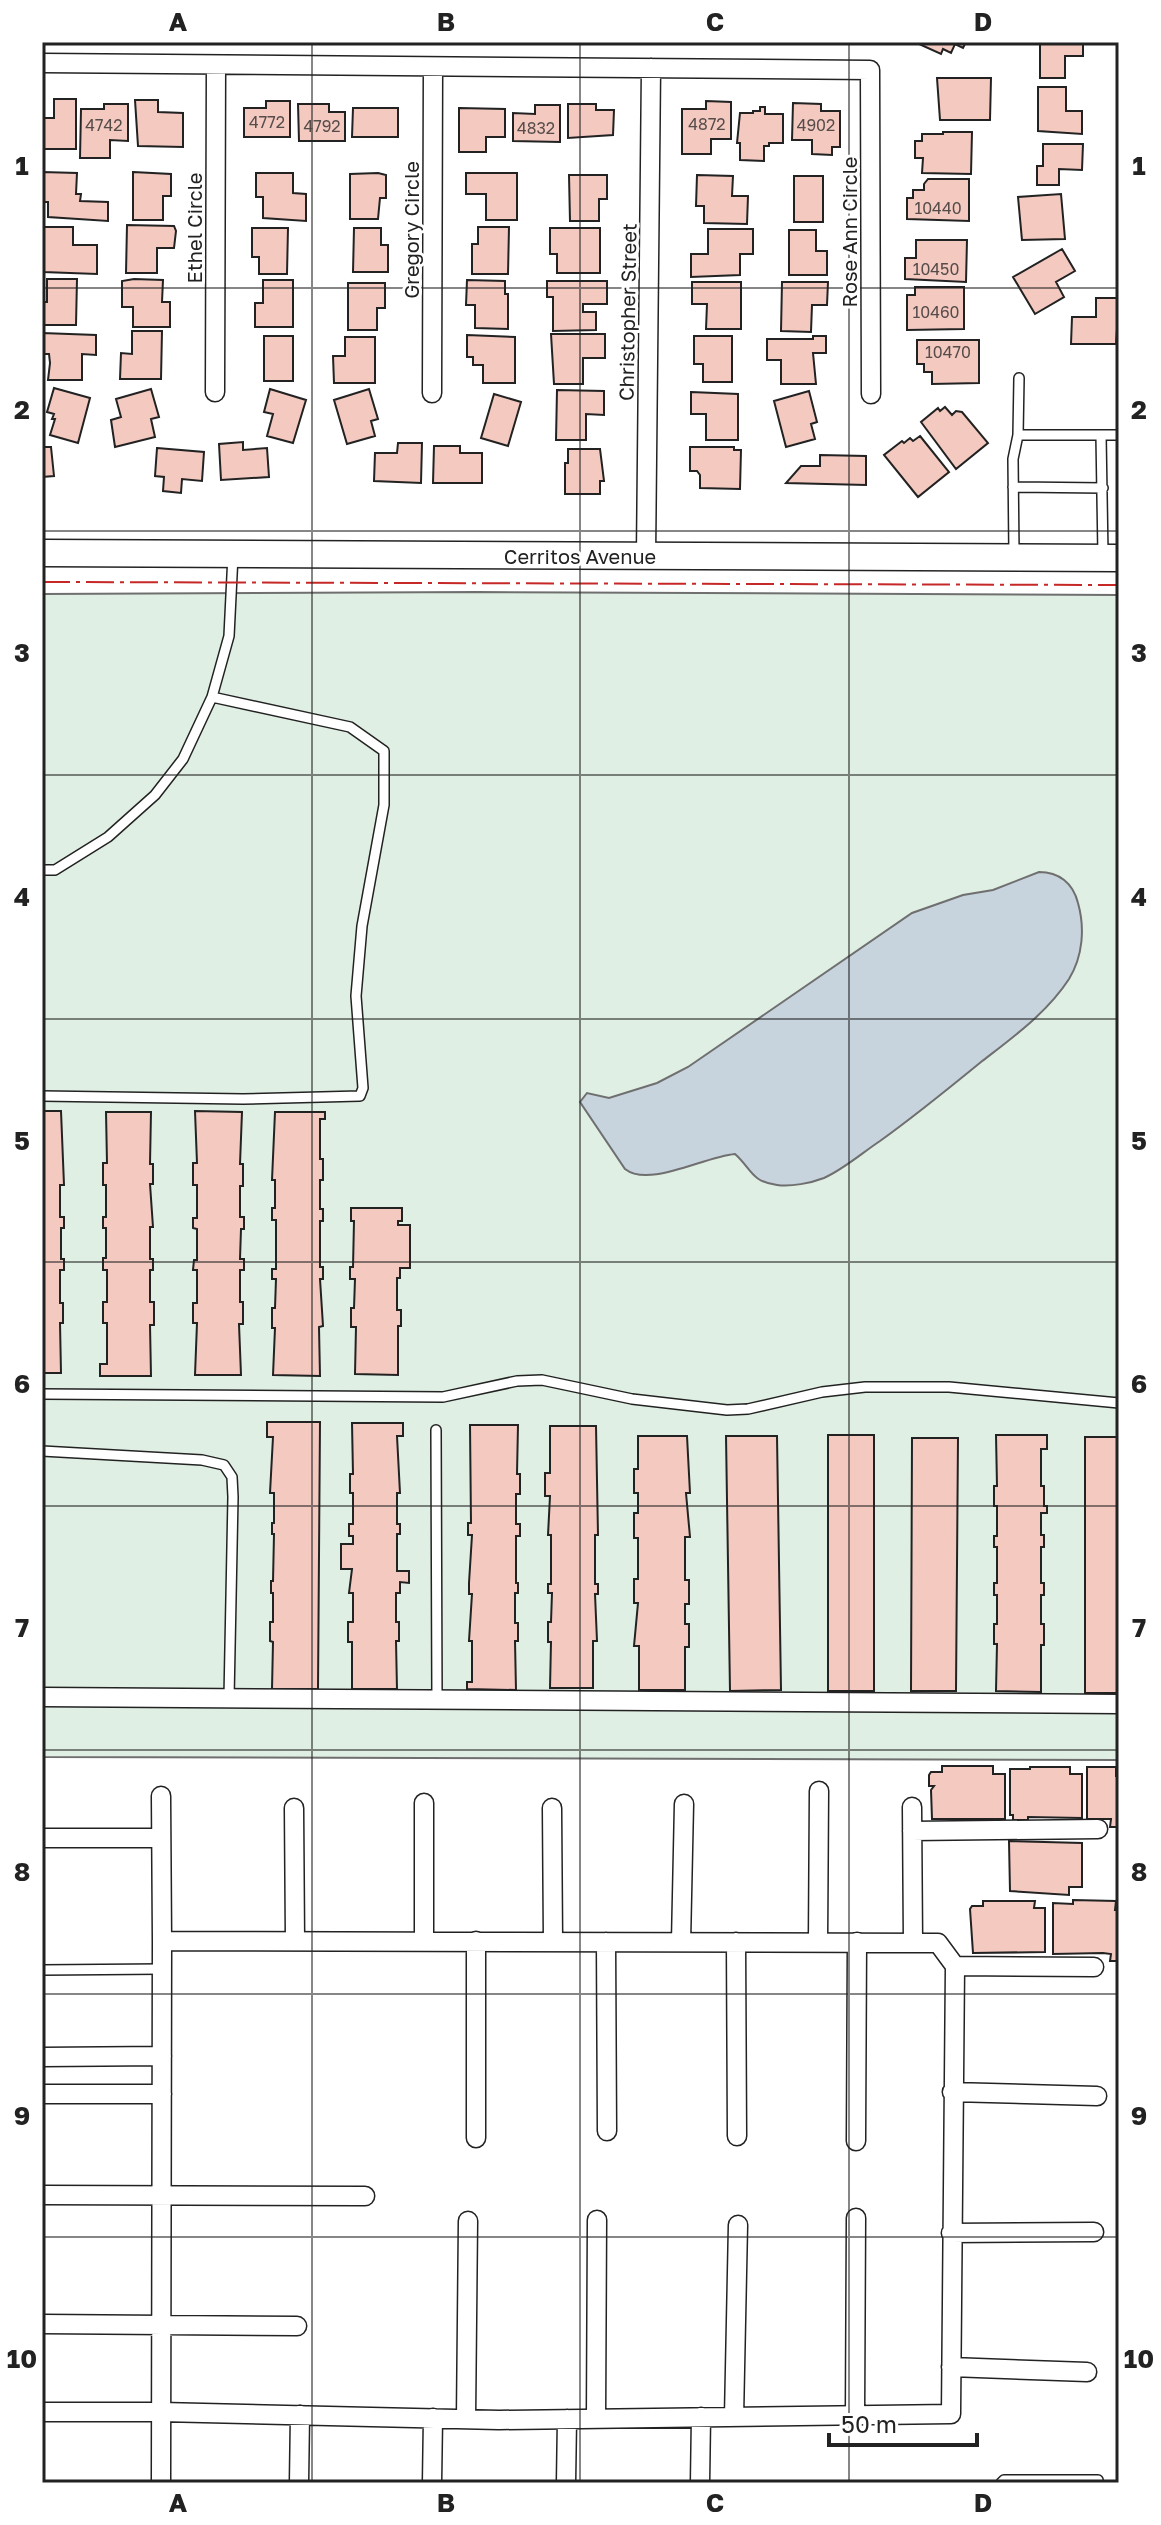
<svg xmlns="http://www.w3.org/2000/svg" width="1161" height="2525" font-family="'Golos Text',sans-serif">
	<rect width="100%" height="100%" fill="#fff"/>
	<path fill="#e0efe3" stroke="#6f6f6f" stroke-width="2" d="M478,592L1119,595V1760L42,1757V594Z"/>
	<path fill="#c7d3dd" stroke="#6f6f6f" stroke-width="2" d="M1039,872C1059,872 1073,883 1078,903C1085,928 1083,956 1069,979C1047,1013 1012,1038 981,1062C948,1089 915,1116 880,1141C862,1153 844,1169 824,1178C811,1183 791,1187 777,1185C751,1182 751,1168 735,1154C703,1157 649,1188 625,1169L580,1102L587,1093L609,1098L657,1083L688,1067L912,913L963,895L993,890Z"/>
	<path fill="#f3c9c0" stroke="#222" stroke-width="2" d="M920,42H966L963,48L955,44L951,53L943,49L941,54L919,44Z
		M1040,42H1083V56H1065V78H1040Z
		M937,78H991L990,120H940Z
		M1038,87H1066V111H1082V134L1038,131Z
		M54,99H76V149H42V118H54Z
		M135,100H158V112L183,113V147L138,146Z
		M266,101H290V137H244V108H266Z
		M706,101L731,102V139H711V154H682V109H706Z
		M793,103L821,104V111H840V147H832V155L812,154V140H792Z
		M104,104H128V141L110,140V158H80L81,109H104Z
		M298,104H329V112H345V141H299Z
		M568,104H596V110H614L613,135L568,138Z
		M535,105H560V142L513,141V113L535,114Z
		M760,107H765V114H783V143H769V146H764V161L740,160V143H737L740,113H753V111H760Z
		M353,108H398V137H352Z
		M459,108L505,109V137H486V152H459Z
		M943,132H972L971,174L922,173L923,158H915V141H922V134H943Z
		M1043,144H1083L1082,170L1059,169V185H1037V166H1043Z
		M42,172L77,173L76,194H81L80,201L108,202V221L48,217V202H42Z
		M133,172L171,174V196H163V220H133Z
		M256,173H293V193L306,194V221L263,218V197H256Z
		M378,173L386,175V198H380L378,219H350V174Z
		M466,173H517V220H486V194H466Z
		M569,175H607V199H599V221H570Z
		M697,175L733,176L732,196H748L747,224L704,223V206H696Z
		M794,176H823V222H794Z
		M928,179H969V221L907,219V198H913V190H924V184Z
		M1061,194L1065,239L1022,240L1018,197Z
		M127,225L174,226L176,231L174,248H157V273H126Z
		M42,227H73V245H97V274L43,272Z
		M478,227H509L508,274H472V244H478Z
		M252,228H288L287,274H259V257H252Z
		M354,228H381V245H388V272H353Z
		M550,228H600V273H557V254H550Z
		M708,229H753V254H740V275L691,277V254H708Z
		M789,230H816V251H827V275H789Z
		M916,240H967L966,282L905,279V258H916Z
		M1062,249L1075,271L1056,282L1064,297L1035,314L1013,277Z
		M47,279H77L76,325H42V302H47Z
		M134,279L163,280L162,302H170V327H133V307H122V281Z
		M263,280H293V327H255V303H263Z
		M467,280L505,281V294H508V329L475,328V305H466Z
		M547,281H607V304H583V312H596V330L553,331V297H547Z
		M692,282H741V329H706L707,304H692Z
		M782,282H828L827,305H812L811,332L781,331Z
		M348,283H385V308H377V330H348Z
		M915,287H964V329L907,330V295H915Z
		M1096,298H1119L1116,344H1071L1072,317H1096Z
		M132,331H162L161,379H120L121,353L132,354Z
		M42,333L96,335V355L82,354V380H48L50,363L49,354H42Z
		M551,334H605V358H583V384H554Z
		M467,335L515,337V383H483V365H473V357H467Z
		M264,336H293V381H264Z
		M694,336H732V382H703V364H694Z
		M813,336H826V353H813L816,384H781V360H767V339H813Z
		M345,337H375V383H334L333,356H345Z
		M917,340H979V383L932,384V372H924V364H917Z
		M54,388L90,398L78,443L50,435L55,419H52L54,414L47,412Z
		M151,389L159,417L151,419L155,437L115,447L111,420L121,417L116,399Z
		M270,389L306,400L293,443L267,436L273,414L264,412Z
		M369,389L378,419L371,421L375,436L347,444L334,400Z
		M557,390L604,391V415L586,414V440H556Z
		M809,391L817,422L811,424L815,439L786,447L774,401Z
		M691,392L738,394V440H706V414H691Z
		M494,394L521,402L508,446L481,438Z
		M945,407L952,415L956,411L962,412L988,443L956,469L921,422L938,408L940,411Z
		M920,436L949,472L918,497L884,455L902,441L904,443L910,438L913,441Z
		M243,442V450L267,448L269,477L221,480L219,444Z
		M398,443H422L421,483L374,481L375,453H397Z
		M434,446H460V453H482V483H433Z
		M42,447H51L54,476L42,477Z
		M690,447H734V450H741L740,489L700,488V475L697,471H690Z
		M157,448L204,452L202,481L182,479L181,493L163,491L164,477L155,476Z
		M568,449H600L604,481H600V494H565V463H568Z
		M820,455L866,456V485L786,483L801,466H820Z
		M42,1111H61L64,1185H60V1217H64V1228H61V1259H64V1270H60V1303H63V1323H60L61,1373H42Z
		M195,1111L242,1112L240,1164H243V1186H240V1217H244V1229H241L240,1259H244V1270H240V1302H243V1324H239L241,1375H195L197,1323H193V1303H197V1270H193L194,1260H197V1229L193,1228V1218H197V1185H193V1163H197Z
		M106,1112H151L150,1164H153V1184H150L153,1227H150V1259H153V1270H150V1302H154V1325H150L151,1376H100V1364H107V1323H103V1302H107V1270H103V1258H106V1228H103V1217H106V1185H103V1163H107Z
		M275,1112H325V1119H320V1159H323V1180H320V1209H323V1221H320V1267H323V1279H320L323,1326L319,1327L320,1376L273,1375L275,1328H272V1308H275L276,1279H272V1269H276V1220H272V1208H275V1180H272Z
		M351,1208H402V1221H398V1225H410V1268H400V1278H397V1310H401V1326H398V1375L355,1374L356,1327H351V1308H354L355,1279H350V1267H353L354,1221H351Z
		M267,1422H320L318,1689H272L273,1642L270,1641V1622H273V1593H271V1581H273L274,1534H272V1523H274V1493H270L273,1437H267Z
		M352,1423H403V1436H397L400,1493H397V1524H400V1534H397V1571H409V1583L400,1582V1593H396V1622H399V1641H396L397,1689H352V1642H348V1622H353V1593H349L352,1569H341V1544H353V1536H349V1524H353V1493H350V1474H353Z
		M470,1425H518L517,1474H520V1494H516V1524H520V1536H516V1583H518V1593H515V1623H518V1641H515L516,1690L467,1689V1682H472V1641H469L472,1594H469V1583L472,1535H468V1523H471Z
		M550,1426H596L598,1535H595V1584H598V1594H595L597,1641H593V1688H550L551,1642H548V1622H551L552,1593H548V1584H551V1535H548L550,1496H545V1473H550Z
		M828,1435H874V1691H828Z
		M996,1435H1047V1449H1041V1486H1044V1506H1047V1513H1041V1535H1044V1547H1041V1583H1044V1595H1041V1624H1044V1645H1041V1692L996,1691L997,1644H994V1624H997V1595H994V1583H997V1547H994V1536H997V1506H994V1486H997Z
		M638,1436H687L690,1493H686L690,1537H685V1580H689V1604H685V1624H689V1647H685V1690H639V1646H634L638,1603H634V1579H638V1538H634V1513H638V1493H634V1469H638Z
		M726,1436H777L781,1690L730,1691Z
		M1085,1437H1119V1693H1085Z
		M912,1438H958L956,1691H911Z
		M942,1766H993V1774H1005V1819H932L931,1790L934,1786H929V1775L931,1772H942Z
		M1030,1767H1070V1774H1082V1818L1028,1817V1820H1013V1815H1010V1769H1030Z
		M1087,1767H1116V1776H1119V1827H1110L1111,1819H1087Z
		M1009,1841L1082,1843V1887H1069V1895L1010,1891Z
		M1073,1900L1116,1901L1115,1910H1119V1961H1110L1111,1954L1103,1953L1053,1954V1903L1073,1904Z
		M983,1901H1035L1034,1908H1045V1952L973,1953L970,1909L972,1906H983Z"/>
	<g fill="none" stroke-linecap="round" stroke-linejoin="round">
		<defs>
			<path id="lane" d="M1018,435H1119
				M1101,435L1103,555
				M1013,487L1103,488
				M1014,554L1013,459L1018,435L1019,378
				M42,870H55L108,837L155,795L183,759L212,697L229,636L233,555
				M42,1096L243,1099L360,1096L363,1088L356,996L362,926L384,805V751L350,727L212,697
				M42,1394L443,1397L517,1381L542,1380L632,1399L727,1410L748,1409L822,1392L865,1387H949L1119,1403
				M436,1430L437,1700
				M42,1451L202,1460L224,1465L232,1477L233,1497L229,1698
				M42,1970L162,1969
				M1001,2483L1004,2480H1098V2483"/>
			<path id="street" d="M42,63L870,70L871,394
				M215,392L216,65
				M432,393L433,67
				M646,556L651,68
				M42,1697L1119,1704
				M161,1796L162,1941
				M424,1803V1941
				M912,1807L913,1943
				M294,1808L295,1941
				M552,1808L553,1942
				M912,1831L1098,1829
				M42,1838H161
				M476,1941V2138
				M606,1942L607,2131
				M681,1942L684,1804
				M736,1942L737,2136
				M818,1942L819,1791
				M955,1966L1094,1967
				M42,2057L162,2056
				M952,2092L1097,2096
				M42,2094H162
				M856,2141L857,1942
				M42,2195L365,2196
				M951,2233L1094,2232
				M42,2324L297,2326
				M951,2367L1087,2372
				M42,2412H161L499,2420L951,2414L955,1966L938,1943L162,1941C162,2121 162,2302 161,2483
				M855,2415L856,2218
				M734,2417L738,2225
				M466,2419L468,2221
				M596,2419L597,2220
				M299,2483L300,2415
				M432,2483L433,2418
				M566,2483L567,2419
				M700,2483L701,2417"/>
			<path id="secondary" d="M42,553L1119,558"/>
		</defs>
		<use href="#lane" stroke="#222" stroke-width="12"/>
		<use href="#street" stroke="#222" stroke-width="21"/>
		<use href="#secondary" stroke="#222" stroke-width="29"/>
		<use href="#lane" stroke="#fff" stroke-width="9"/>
		<use href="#street" stroke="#fff" stroke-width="18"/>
		<use href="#secondary" stroke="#fff" stroke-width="26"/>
		<path stroke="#c62828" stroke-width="2" stroke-dasharray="28 6 4 6" stroke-linecap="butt" d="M42,582L1119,585"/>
	</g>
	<path fill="none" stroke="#222" stroke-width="2" stroke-opacity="0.55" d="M312,42V2483M580,42V2483M849,42V2483M42,288H1119M42,531H1119M42,775H1119M42,1019H1119M42,1262H1119M42,1506H1119M42,1750H1119M42,1994H1119M42,2237H1119"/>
	<g text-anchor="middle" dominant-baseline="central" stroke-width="6" stroke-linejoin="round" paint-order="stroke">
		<g font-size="16" fill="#564c4a">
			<text x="267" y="122">4772</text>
			<text x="707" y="124">4872</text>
			<text x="104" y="125">4742</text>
			<text x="816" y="125">4902</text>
			<text x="322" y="126">4792</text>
			<text x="536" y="128">4832</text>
			<text x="938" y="208">10440</text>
			<text x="936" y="269">10450</text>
			<text x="936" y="312">10460</text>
			<text x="948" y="352">10470</text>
		</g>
		<g font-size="20" fill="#222" stroke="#fff">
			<text transform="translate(194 228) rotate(-90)">Ethel Circle</text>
			<text transform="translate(411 230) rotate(-90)">Gregory Circle</text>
			<text transform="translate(849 232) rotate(-90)">Rose Ann Circle</text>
			<text transform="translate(627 312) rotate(-89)">Christopher Street</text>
			<text x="580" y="556">Cerritos Avenue</text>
		</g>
	</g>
	<rect width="1161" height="2525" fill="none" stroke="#ffffff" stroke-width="88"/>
	<path d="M829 2433v12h148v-12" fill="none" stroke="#222222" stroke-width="4"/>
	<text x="841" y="2433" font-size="24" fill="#222222" stroke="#ffffff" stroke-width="6" paint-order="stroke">50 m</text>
	<rect x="44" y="44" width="1073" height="2437" fill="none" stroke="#222" stroke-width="3"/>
	<g font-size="26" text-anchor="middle" font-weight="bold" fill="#222">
		<text x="178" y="31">A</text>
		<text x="446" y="31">B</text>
		<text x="715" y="31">C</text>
		<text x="983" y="31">D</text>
		<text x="22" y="175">1</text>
		<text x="1139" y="175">1</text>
		<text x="22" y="419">2</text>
		<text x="1139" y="419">2</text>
		<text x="22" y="662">3</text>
		<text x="1139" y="662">3</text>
		<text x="22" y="906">4</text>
		<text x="1139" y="906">4</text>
		<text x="22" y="1150">5</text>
		<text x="1139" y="1150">5</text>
		<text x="22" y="1393">6</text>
		<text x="1139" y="1393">6</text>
		<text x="22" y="1637">7</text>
		<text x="1139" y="1637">7</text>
		<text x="22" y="1881">8</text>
		<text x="1139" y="1881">8</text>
		<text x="22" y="2125">9</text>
		<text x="1139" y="2125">9</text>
		<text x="22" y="2368">10</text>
		<text x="1139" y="2368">10</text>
		<text x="178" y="2512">A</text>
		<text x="446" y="2512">B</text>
		<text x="715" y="2512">C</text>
		<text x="983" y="2512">D</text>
	</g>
</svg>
